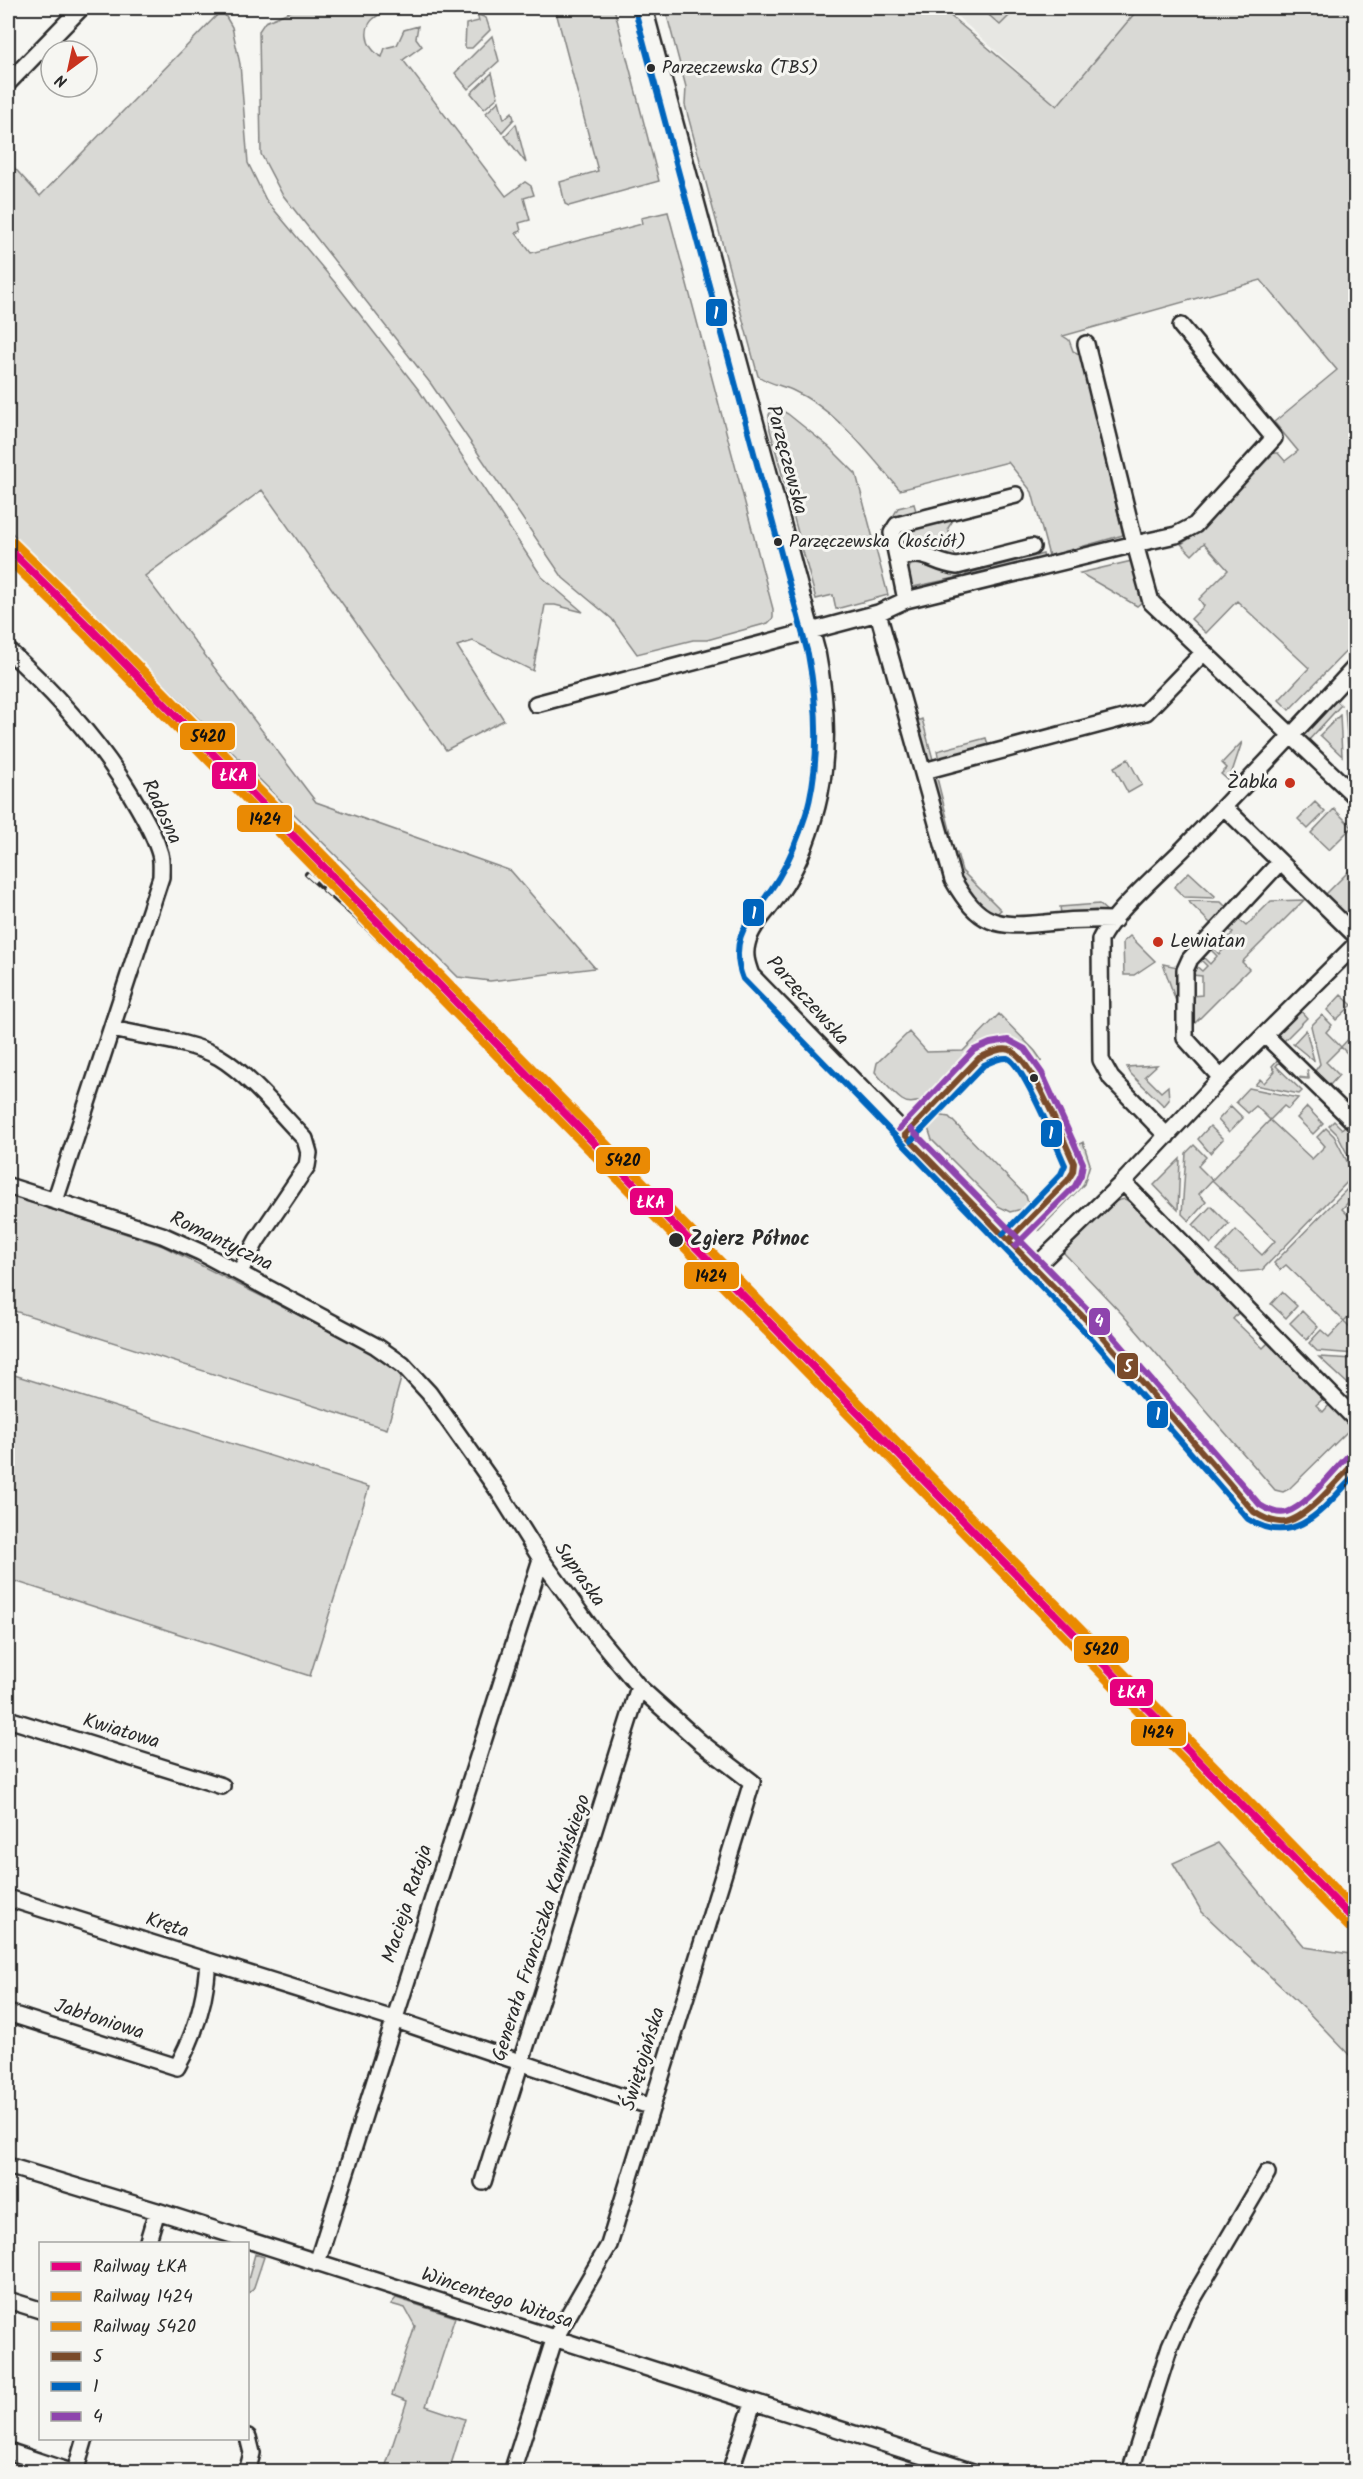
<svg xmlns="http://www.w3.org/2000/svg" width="1363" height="2479" font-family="Kalam,sans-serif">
	<rect width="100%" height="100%" fill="#f6f6f2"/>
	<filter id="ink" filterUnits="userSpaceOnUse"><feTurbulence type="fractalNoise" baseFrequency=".0167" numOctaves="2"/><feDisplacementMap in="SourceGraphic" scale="12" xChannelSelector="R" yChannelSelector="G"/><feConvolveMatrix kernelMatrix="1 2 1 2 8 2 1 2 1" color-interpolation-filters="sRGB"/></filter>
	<g filter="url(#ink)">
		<path fill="#e7e7e3" d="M948,8H1139L1057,106Z"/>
		<path fill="#d9d9d5" stroke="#828280" stroke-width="1.5" d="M298,8H405C397,10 388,11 381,14C360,23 364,48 382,57L385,48L397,45L404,30L418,26L416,38L422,46L403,60L506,196L525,182L531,186L534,195L524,198L530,220L519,223L521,231L516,233L531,253L642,224L641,218L668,212L773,609V618L768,623L707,640H693L637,654L612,619L563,578L431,384L282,194L261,154L259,31L265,22Z
			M555,8H614L659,181L569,206L565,204L560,182L598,171Z
			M665,8H941L1057,106L1139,8H1355V642L1289,710L1279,700L1309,668L1237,601L1206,633L1191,619L1204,606L1199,599L1228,570L1204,543L1192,555L1181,544L1192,537L1274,453H1278L1285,461L1298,451L1274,422L1337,370L1261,280L1063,336L1069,340L1073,351L1081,355L1123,535L1049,556L1032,492L1008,462L900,490C869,454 837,410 792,390C780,385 770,384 758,376L685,105L686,87Z
			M981,8H1017L1000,25Z
			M222,10L232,27L240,64L248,163L266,200L337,285L418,389L542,577L583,612L555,605H545L533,671L473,641L457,646L504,720L446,750L262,490L145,576L316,802L511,871L595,968L490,981L458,977L8,529V317L10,312L8,310V161L40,196Z
			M477,14L486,18L490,30L472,48H465L466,24L479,21Z
			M492,36L499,61L468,89L455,73Z
			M492,73L498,97L484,109L471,93Z
			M499,101L504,119L512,112L514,119L502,132L486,113Z
			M516,124L526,163L505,136Z
			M774,406L788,414L829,447L856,474L888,595L836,609L833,595L816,599L770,430L769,415Z
			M993,492L994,498L895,523L894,515L898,508L914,504L916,511Z
			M950,519L952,522L948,528L957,563L901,548L899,539L904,531Z
			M1043,554L1044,559L967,579L966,574Z
			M921,561L945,573L961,575L960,577L913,587C905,579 907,573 911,564Z
			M1132,561L1143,601L1137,606L1080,573Z
			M1334,699L1341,705L1308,741L1304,735L1306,728Z
			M1351,702L1355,706V767L1349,762L1345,709Z
			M1340,715L1342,756L1320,735Z
			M922,719L934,763L927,759L917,721Z
			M986,738L989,748L939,761L937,751Z
			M1242,742L1229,781L1221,774L1227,768L1222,763Z
			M1128,759L1142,785L1128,793L1114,767Z
			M936,774L951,834L946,835L932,780Z
			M1315,802L1325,812L1308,829L1298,819Z
			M1334,809L1352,827L1329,850L1311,833Z
			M957,853L962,871L1001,910L995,915C971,901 959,881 952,854Z
			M1355,865V877L1349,884L1355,890V912L1347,921L1323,897Z
			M1189,872L1215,896L1214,898L1184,897L1174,887Z
			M1304,900L1242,962L1249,969L1192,1026V996L1202,995V976L1192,975L1195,965L1202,971L1207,966L1200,959L1202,956L1210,964L1217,956L1210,949L1212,947L1219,954L1226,947L1223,943L1233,933L1229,929L1238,919L1246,926L1271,901Z
			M1191,901L1221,902L1229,910L1213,926L1189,902Z
			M1099,904L1109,913H1101L1096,910L1061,913L1060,907Z
			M1130,936L1155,961L1134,975H1124L1123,942Z
			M1163,964L1178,967V1007Z
			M1341,995L1352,1005L1336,1020L1327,1010Z
			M1300,1010L1307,1018L1281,1044L1278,1033Z
			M999,1014L1035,1051L1042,1061L1035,1064C1024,1044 1007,1030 984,1045C969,1059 924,1116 902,1100C892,1093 883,1081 875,1072L877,1063L909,1032L927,1052L963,1051Z
			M1322,1015L1332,1025L1326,1032L1341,1047L1355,1032V1061L1341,1047L1326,1062L1339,1075L1330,1085L1315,1071L1320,1064L1311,1026Z
			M1306,1030L1314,1060V1061L1293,1044Z
			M1280,1057L1283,1058L1276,1066L1302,1091L1299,1094L1255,1085L1260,1079L1264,1083L1275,1071L1272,1066Z
			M1157,1065L1145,1076L1161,1092L1168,1086L1169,1100L1164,1106L1131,1074L1127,1067Z
			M1249,1088L1298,1098L1288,1109L1284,1106L1270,1120L1312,1159L1325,1146L1317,1137L1326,1128L1334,1136L1354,1175L1262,1270L1240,1272L1217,1251L1236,1230L1262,1255L1275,1241L1212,1180L1199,1194L1206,1202L1189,1221L1182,1214L1186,1153L1194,1145L1206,1157L1198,1166L1212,1180L1270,1120L1256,1106L1248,1113L1236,1102Z
			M1231,1106L1243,1118L1229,1132L1218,1120Z
			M1307,1107L1323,1124L1313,1134L1297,1118Z
			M936,1115L949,1117L1026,1196L1028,1203L1026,1208L1010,1212L998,1206L932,1140L927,1125Z
			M1334,1121L1342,1129L1348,1122L1355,1129V1169L1337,1134L1329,1126Z
			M1210,1126L1223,1139L1210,1153L1198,1139Z
			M1083,1142L1090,1164L1084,1184L1038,1231L1046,1216L1077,1184C1085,1170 1083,1160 1076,1146Z
			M1180,1159L1178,1210L1154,1185Z
			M1355,1181V1195L1342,1209L1355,1222V1310L1344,1321L1355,1332V1354L1317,1351L1309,1343L1321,1330L1329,1337L1344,1321L1286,1265L1280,1270L1274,1263Z
			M8,1195L163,1246L380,1357L402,1375L387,1429L8,1309Z
			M1125,1199L1135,1205L1240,1311L1233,1319L1263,1348L1270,1341L1324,1398L1316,1405L1323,1412L1330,1404L1353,1426L1289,1489L1283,1492L1275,1490L1122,1314L1062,1251L1111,1202Z
			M1211,1206L1229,1224L1211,1244L1193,1225Z
			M1282,1292L1297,1306L1286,1318L1271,1304Z
			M1302,1311L1318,1327L1307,1340L1290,1323Z
			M1319,1357L1355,1359V1377L1348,1384Z
			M8,1373L369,1487L310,1676L8,1579Z
			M1218,1843L1305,1947L1350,1954L1355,1960V2061L1305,2009L1202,1912L1173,1863Z
			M255,2254L264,2257L253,2290L248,2293V2280Z
			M396,2298L455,2317L426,2406L465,2419L449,2471H384L407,2401L392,2395L415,2326L405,2308L391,2304Z"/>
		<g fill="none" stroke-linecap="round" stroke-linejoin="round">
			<defs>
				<path id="minor" d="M644,8L817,652C827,704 830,755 817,806C809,837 797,869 779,894C769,910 751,925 747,944C744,955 747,964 751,975L1100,1334L1254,1512C1264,1519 1277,1524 1289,1521C1306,1516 1342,1474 1356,1460
					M8,83L81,8
					M1086,344L1135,544L1176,535L1195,525L1274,438L1181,326
					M898,558C929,549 930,563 957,566L1032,547
					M906,600L892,533L897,525L1016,495
					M878,613L953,880C979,925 996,928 1045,923C1069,920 1091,919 1115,920
					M8,650C57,695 104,746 137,805C146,821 155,836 160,854C162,862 161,870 161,877L55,1201
					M536,704L878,613L906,600L1135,544L1151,602L1356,797
					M924,771L1146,712L1204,652
					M1224,807L1356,936
					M112,1029C142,1036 193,1042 219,1057C248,1074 281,1114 305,1139L309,1153L307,1166L257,1240L239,1273
					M1265,1035L1356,1124
					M1221,1078L1185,1038V970L1190,959L1280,862
					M1167,1136L1111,1078L1101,1060L1100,940C1112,914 1160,872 1183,849C1241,789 1299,728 1356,666
					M1123,1182L1356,1420
					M8,1186L162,1235L200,1252L376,1346L403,1365L429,1393L499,1492L541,1559L596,1635L639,1687L700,1742L752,1782L609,2245L554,2340L512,2472
					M1035,1267L1123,1182L1221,1078L1356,944
					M8,1719L222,1786
					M8,1898L208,1961C206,1997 195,2035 177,2067L8,2013
					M208,1961L393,2019L652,2107
					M8,2166L157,2211L973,2472
					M483,2182L639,1687
					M147,2244L157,2211
					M317,2263L541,1559
					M8,2300L40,2310
					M8,2451L71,2472
					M75,2472L85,2438
					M247,2472L252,2453L248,2437
					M730,2472L753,2403
					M1130,2472L1170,2346L1184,2314L1267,2173"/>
			</defs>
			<use href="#minor" stroke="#2b2b2b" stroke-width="20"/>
			<use href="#minor" stroke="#f6f6f2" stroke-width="15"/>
			<defs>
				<path id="rail" d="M307,874L359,920L410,970"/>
			</defs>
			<use href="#rail" stroke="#2b2b2b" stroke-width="6"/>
			<use href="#rail" stroke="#f6f6f2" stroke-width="4" stroke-dasharray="11" stroke-linecap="butt"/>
			<defs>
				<path id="bus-1" d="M905,1135L1100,1334L1254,1512C1263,1518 1274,1523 1285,1522C1307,1519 1340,1477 1356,1461
					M905,1135L979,1058C988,1054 1000,1047 1010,1050C1032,1058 1063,1140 1074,1163L1073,1172L1068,1180L1009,1240"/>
				<path id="bus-2" d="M635,10L808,654C818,707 821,761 806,814C799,836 791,857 779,877C758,914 725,932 743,979L1093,1340L1248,1519C1296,1550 1326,1505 1356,1474
					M911,1141L984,1065C991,1062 999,1057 1007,1058C1022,1062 1057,1147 1065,1165L1061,1174L1003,1234"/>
				<path id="bus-3" d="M899,1129L974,1050L990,1043L1008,1040L1025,1049L1042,1073L1083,1163L1081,1175L1075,1186L1015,1246
					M911,1129L1106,1328L1260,1505C1268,1510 1278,1515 1287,1512C1307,1506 1334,1469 1350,1454"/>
			</defs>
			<use href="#bus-1" stroke="#f6f6f2" stroke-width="10"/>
			<use href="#bus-2" stroke="#f6f6f2" stroke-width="10"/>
			<use href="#bus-3" stroke="#f6f6f2" stroke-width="10"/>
			<use href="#bus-1" stroke="#7a4b2a" stroke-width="6"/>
			<use href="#bus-2" stroke="#0065bd" stroke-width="6"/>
			<use href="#bus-3" stroke="#8e44ad" stroke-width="6"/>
			<defs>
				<path id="rail-1" d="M8,548L90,628L1356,1922"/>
				<path id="rail-2" d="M8,560L84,634L1350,1929"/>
				<path id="rail-3" d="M14,542L96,622L1356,1910"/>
			</defs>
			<use href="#rail-1" stroke="#f6f6f2" stroke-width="12"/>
			<use href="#rail-2" stroke="#f6f6f2" stroke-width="12"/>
			<use href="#rail-3" stroke="#f6f6f2" stroke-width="12"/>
			<use href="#rail-1" stroke="#e5007d" stroke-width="8"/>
			<use href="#rail-2" stroke="#ea8a04" stroke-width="8"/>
			<use href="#rail-3" stroke="#ea8a04" stroke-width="8"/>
		</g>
		<defs><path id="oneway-chevron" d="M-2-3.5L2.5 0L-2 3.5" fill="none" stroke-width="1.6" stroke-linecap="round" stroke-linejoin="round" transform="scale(1.5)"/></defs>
		<use stroke="#90908e" href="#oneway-chevron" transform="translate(1306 1076) rotate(44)"/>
	</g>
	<g fill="#2b2b2b" stroke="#f6f6f2" stroke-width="2">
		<circle cx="651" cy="68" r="5"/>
		<circle cx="778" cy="542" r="5"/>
		<circle cx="1034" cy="1078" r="5"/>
		<circle cx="676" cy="1240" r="8"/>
	</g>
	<g fill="#c8321e" stroke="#f6f6f2" stroke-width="2">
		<circle cx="1290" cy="783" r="6"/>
		<circle cx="1158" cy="942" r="6"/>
	</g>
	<g text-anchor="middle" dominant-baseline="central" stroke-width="6" stroke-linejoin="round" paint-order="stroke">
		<g font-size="18" fill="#2b2b2b" stroke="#f6f6f2" text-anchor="start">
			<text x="662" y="68">Parzęczewska (TBS)</text>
			<text x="789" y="542">Parzęczewska (kościół)</text>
		</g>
		<g font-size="20" fill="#2b2b2b" stroke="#f6f6f2">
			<text transform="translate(786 460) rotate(75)">Parzęczewska</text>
			<text transform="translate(161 812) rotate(65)">Radosna</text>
			<text transform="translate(807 1001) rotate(48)">Parzęczewska</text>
			<text transform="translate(221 1242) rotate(26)">Romantyczna</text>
			<text transform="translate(579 1575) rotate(55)">Supraska</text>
			<text transform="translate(121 1732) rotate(17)">Kwiatowa</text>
			<text transform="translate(408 1904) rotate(-72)">Macieja Rataja</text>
			<text transform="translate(167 1926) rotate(18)">Kręta</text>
			<text transform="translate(542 1928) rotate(-72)">Generała Franciszka Kamińskiego</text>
			<text transform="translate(99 2020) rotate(18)">Jabłoniowa</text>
			<text transform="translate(644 2059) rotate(-73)">Świętojańska</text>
			<text transform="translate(497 2299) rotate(18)">Wincentego Witosa</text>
		</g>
		<g font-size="20" fill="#2b2b2b" stroke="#f6f6f2" text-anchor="end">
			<text x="1278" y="783">Żabka</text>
			<text x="1170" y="942" text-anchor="start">Lewiatan</text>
		</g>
		<g font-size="20" font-weight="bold" fill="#2b2b2b" stroke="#f6f6f2" text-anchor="start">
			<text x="690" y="1240">Zgierz Północ</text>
		</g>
	</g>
	<g stroke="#f6f6f2" stroke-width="2">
		<rect x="705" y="298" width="23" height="29" rx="6" fill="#0065bd"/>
		<rect x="179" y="722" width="57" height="29" rx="6" fill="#ea8a04"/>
		<rect x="211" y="761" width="46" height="29" rx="6" fill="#e5007d"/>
		<rect x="236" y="804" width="57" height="29" rx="6" fill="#ea8a04"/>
		<rect x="742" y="898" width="23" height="29" rx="6" fill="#0065bd"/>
		<rect x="1040" y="1119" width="23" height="29" rx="6" fill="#0065bd"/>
		<rect x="595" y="1146" width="56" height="29" rx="6" fill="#ea8a04"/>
		<rect x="629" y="1187" width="45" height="29" rx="6" fill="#e5007d"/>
		<rect x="683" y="1261" width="57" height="29" rx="6" fill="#ea8a04"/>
		<rect x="1088" y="1307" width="23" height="29" rx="6" fill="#8e44ad"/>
		<rect x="1116" y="1352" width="23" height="28" rx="6" fill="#7a4b2a"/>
		<rect x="1146" y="1400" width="23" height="29" rx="6" fill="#0065bd"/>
		<rect x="1073" y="1635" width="57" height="29" rx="6" fill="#ea8a04"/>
		<rect x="1109" y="1678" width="45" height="29" rx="6" fill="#e5007d"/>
		<rect x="1130" y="1718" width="57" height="29" rx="6" fill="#ea8a04"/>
	</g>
	<g font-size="16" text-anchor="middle" font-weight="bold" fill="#fff">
		<text x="716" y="319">1</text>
		<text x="234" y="781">ŁKA</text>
		<text x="754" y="919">1</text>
		<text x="1051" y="1139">1</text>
		<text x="651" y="1208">ŁKA</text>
		<text x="1099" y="1327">4</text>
		<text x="1128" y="1372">5</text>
		<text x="1158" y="1420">1</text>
		<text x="1132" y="1698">ŁKA</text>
	</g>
	<g font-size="16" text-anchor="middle" font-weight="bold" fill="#111">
		<text x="208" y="742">5420</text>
		<text x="265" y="825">1424</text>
		<text x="623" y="1166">5420</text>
		<text x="711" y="1282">1424</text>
		<text x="1101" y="1655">5420</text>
		<text x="1158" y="1738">1424</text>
	</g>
	<rect width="1363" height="2479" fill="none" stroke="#f6f6f2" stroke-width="30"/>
	<rect x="15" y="15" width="1333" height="2449" fill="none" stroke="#2b2b2b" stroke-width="2" filter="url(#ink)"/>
	<rect x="39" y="2242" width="210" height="198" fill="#f6f6f2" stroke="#a5a5a2" stroke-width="1.5"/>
	<rect x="51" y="2262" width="30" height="9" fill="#e5007d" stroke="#a5a5a2" stroke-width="1.5"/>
	<text x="93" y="2272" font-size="18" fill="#2b2b2b">Railway ŁKA</text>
	<rect x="51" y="2292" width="30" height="9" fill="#ea8a04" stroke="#a5a5a2" stroke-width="1.5"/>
	<text x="93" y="2302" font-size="18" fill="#2b2b2b">Railway 1424</text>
	<rect x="51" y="2322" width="30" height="9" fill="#ea8a04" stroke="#a5a5a2" stroke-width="1.5"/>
	<text x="93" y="2332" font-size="18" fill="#2b2b2b">Railway 5420</text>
	<rect x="51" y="2352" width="30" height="9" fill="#7a4b2a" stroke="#a5a5a2" stroke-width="1.5"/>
	<text x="93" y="2362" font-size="18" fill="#2b2b2b">5</text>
	<rect x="51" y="2382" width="30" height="9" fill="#0065bd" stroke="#a5a5a2" stroke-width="1.5"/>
	<text x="93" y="2392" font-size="18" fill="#2b2b2b">1</text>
	<rect x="51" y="2412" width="30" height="9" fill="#8e44ad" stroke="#a5a5a2" stroke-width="1.5"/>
	<text x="93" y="2422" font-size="18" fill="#2b2b2b">4</text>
	<g transform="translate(69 69) rotate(213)"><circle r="28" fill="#f6f6f2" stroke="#a5a5a2" stroke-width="1.5"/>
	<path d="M0-4.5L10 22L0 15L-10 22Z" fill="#c8321e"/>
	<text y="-9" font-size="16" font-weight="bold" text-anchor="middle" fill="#2b2b2b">N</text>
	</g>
</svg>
